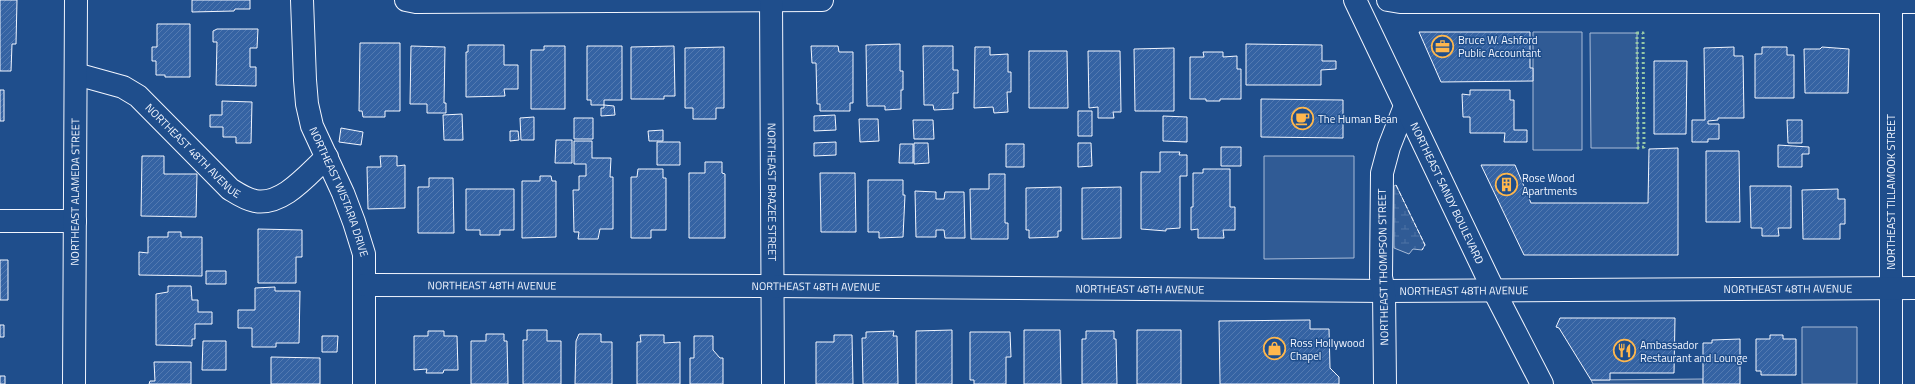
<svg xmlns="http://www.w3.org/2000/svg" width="1915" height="384" font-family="'Titillium Web',sans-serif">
	<defs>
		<pattern id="wetland-marsh" width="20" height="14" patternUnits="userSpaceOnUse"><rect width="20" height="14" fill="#305b95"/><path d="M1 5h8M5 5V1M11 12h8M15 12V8" fill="none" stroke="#4e73a5"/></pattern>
		<pattern id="building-hatch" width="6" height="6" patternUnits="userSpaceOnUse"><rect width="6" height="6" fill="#3563a3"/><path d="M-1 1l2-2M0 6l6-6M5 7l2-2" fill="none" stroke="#537ab1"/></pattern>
	</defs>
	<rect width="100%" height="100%" fill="#1f4e8c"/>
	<path fill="url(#wetland-marsh)" stroke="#a8bbd7" d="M1396,185L1425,245L1422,250L1413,249L1409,254L1394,248V186Z"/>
	<path fill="#305b95" stroke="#a8bbd7" d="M1533,32H1582V150H1533Z
		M1590,33H1637L1638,148H1591Z
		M1264,156H1354V258L1264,259Z
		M1802,327H1857V384H1802Z
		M1703,379V384H1593L1591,380Z"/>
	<path fill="url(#building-hatch)" stroke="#f2f6ff" d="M0,0H17L16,44H12L11,71H0Z
		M192,0H250V9H235L234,11L192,12Z
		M157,24H190V77H165V75H156V61H152V47H157Z
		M217,29H258L257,48H250V67H256V86L216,85L217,42H213V31Z
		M1419,32H1530V68H1533V81L1441,82Z
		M360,43H400V111H385V117H363L362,111H359Z
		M900,44V71H903V90H901V109L885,110V106H867L866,45Z
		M1246,44L1322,45V61H1336V69L1321,70V85H1246Z
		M468,45H504V65H518V89H504L505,96L466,97V52H468Z
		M411,46L445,47L444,103H446V113H427V104H410Z
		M544,46H565V109H531V50H544Z
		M587,46H622V100H604V105H591V100H587Z
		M674,46L675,96H664V99H631V47Z
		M811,46H838L839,52H853V103H850V111H820V104H817L816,63H812Z
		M923,46H953V70H958V93H953V109L934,110L933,105H924Z
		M724,47V108H716V119H693V108H685V48Z
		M975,47H990V55L1008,54V72H1011V92H1007L1008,112L994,113L993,107L974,108Z
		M1734,47V56H1743L1744,118H1718V120L1708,121V124H1719V139H1708V142H1692V120H1705L1704,48Z
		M1762,47H1787V55H1794V98H1755V54H1762Z
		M1822,47L1849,49L1848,93H1805L1804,49H1820Z
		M1174,48V111H1135L1134,49Z
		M1029,51H1067L1068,108H1029Z
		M1088,51H1120L1121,112H1113L1114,118H1098V107L1089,108Z
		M1203,52H1223V57L1237,56V69H1241V99H1220V101H1206V99H1190V57H1204Z
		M1654,61H1687L1686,134H1654Z
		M0,90H4V121H0Z
		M1470,90H1510V100H1514V130H1527V142H1504L1505,133H1470V117H1463L1462,94L1470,95Z
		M1261,99L1343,100V138L1261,137Z
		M222,101L252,102L251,143H236V137H223V127H210V115H222Z
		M604,105L614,106L615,115L601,116V108H604Z
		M1078,111H1092V136H1078Z
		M462,114L463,140H444L443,115Z
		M835,115L836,130L814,131V116Z
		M1163,116L1187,117V142L1163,141Z
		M534,117V140H521L520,118Z
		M574,118H593V139H574Z
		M859,119H878L879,141L860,142Z
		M913,120H933L934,139H914Z
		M1787,120H1802V143H1788Z
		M341,128L363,132L361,145L339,142Z
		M663,130V141H649L648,131Z
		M510,131H518L519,140L510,141Z
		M556,140H572V163H555Z
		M574,141H592V158H611L610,177H613V229H600L598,239H578L579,232H574L573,190H579V176H586V164H574Z
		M657,142H680V165H657Z
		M836,142V155L814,156V143Z
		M914,143H928L929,163L914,164Z
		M1078,143H1091L1092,166L1078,167Z
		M900,144H913V163H899Z
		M1006,144H1024V167H1006Z
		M1778,145L1809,147V154H1802V167H1778Z
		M1221,147H1241V166H1221Z
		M1678,148V255H1524L1481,165H1515L1531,203H1648L1649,149Z
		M1706,151H1739L1740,222H1706Z
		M1160,152H1180L1179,155H1187V176H1180V228L1166,229V231L1141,229V172H1160Z
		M142,156H164V174H197L196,217L141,216Z
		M380,156H397V166L405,165V208L368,209L367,167H381Z
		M705,162H722V173L725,174V238H689V173H705Z
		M638,169H663V178H666V230H651V238H631V177H637Z
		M1203,169H1230V207H1235V230H1223L1224,238H1198V229L1191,230V207H1193V173H1203Z
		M820,173H855L856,232H821Z
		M989,174H1005V223H1008V239H971L970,189H989Z
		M540,176H551L552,181H556V237L522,238V181H540Z
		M429,178H453L454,233H418V187H429Z
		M868,180H903V195H905L903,237L879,238V232H868Z
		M1750,186H1791V228H1778L1779,236H1762V228H1751Z
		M1061,187V231H1058V237L1029,238V230H1026V188Z
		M1121,187V238L1082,239V188Z
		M466,189H514V230H500V235H480V230H466Z
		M1838,189V199H1845V224H1840V239H1803L1802,190Z
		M915,191L936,192V199H944L945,192H964L965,238H945L944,230H936V237H916Z
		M258,229L302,230V257H296V283H258Z
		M168,232H181V237H202V276L139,275V252L148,253V237H168Z
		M0,260H8V300H0Z
		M206,271H226V284H206Z
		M168,286H191L192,300H198V312H212V324H195V339H192V346L156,345V294L168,292Z
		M275,287V291H300L299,343H276V347H252V328H238V310H255V288Z
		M1560,318H1675L1674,373H1610V380H1591L1559,328L1556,327Z
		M1310,320V329H1329L1330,368L1339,377V384H1220L1219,321Z
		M0,325H4V337H0Z
		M527,330H547V341H561V384H523V340H527Z
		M952,330V384H916V331Z
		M1024,330H1060L1061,384H1024Z
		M1137,330H1181V384H1137Z
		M428,331H444V336H457L458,370H444L443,373H426L427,369L414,370V336H428Z
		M894,331L893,336H897L898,384H863L862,338H866V332Z
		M1086,331H1114V339H1116L1117,384H1082V339H1086Z
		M970,332H1010L1011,357H1006V384H974V380H970Z
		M486,334H504V341H507L508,384H471V341H486Z
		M579,334H601V342H612V384H575L576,341Z
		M640,335H664V343L680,342V384H637V342H641Z
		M834,335H852L853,384H816V342H834Z
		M1770,335H1783V339H1796V375H1761V371H1756V339H1770Z
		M322,336H338L337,352H322Z
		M694,336H713V350L720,358H723V384H690V358H694Z
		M1740,339V384H1703V343H1712V340Z
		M203,341H226V370H202Z
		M271,357L320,358V384H271Z
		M154,362H191V384H149L150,381H155Z
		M0,376H5V384H0Z"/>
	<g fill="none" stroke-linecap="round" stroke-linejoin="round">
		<defs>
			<g id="street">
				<path id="s1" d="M302,0L305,80L307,104L312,126L343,193L354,222L364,254V384"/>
				<path d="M406,0L416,2L822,0"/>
				<path id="s2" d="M771,0L773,384"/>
				<path d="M1388,0L1400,2H1915"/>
				<path d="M1891,0V384"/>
				<path id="s3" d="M76,74L123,87L138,96L230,189C238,194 245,199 255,201C283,206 308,174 327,157"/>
				<path d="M0,221H75"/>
				<path id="s4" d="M365,285L773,286L1384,291L1915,288"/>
				<path id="s5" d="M74,384L76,0"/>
				<path d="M1385,384L1384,291L1381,277L1382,173L1389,147L1405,106"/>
			</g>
			<g id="primary">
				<path id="s6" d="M1355,0L1493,289L1542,384"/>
			</g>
		</defs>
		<use href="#street" stroke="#f2f6ff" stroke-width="24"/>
		<use href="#primary" stroke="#f2f6ff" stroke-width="24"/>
		<use href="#street" stroke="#1f4e8c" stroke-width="22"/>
		<use href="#primary" stroke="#1f4e8c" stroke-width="22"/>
		<path stroke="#97c8a6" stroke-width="3" stroke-dasharray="2 3" stroke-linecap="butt" d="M1637,33H1643L1644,147L1638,148Z"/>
		<path stroke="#f2f6ff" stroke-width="1" stroke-dasharray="5 2" stroke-linecap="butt" d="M1396,185L1425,245L1422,250"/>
	</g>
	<defs>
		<symbol id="office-ring" viewBox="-11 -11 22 22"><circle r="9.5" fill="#1f4e8c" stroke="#ffb74d" stroke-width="1.5"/><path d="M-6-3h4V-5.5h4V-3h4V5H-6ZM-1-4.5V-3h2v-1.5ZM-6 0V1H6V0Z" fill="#ffb74d"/></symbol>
		<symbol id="cafe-ring" viewBox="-11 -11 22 22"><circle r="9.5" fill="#1f4e8c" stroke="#ffb74d" stroke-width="1.5"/><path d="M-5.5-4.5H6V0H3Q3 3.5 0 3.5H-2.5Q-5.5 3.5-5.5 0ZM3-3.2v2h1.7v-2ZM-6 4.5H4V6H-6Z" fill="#ffb74d"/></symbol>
		<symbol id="building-ring" viewBox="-11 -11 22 22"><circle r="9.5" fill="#1f4e8c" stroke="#ffb74d" stroke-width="1.5"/><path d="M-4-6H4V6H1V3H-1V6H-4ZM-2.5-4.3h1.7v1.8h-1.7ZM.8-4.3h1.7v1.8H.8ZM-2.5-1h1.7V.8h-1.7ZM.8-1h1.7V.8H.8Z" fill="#ffb74d"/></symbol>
		<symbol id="shop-ring" viewBox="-11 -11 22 22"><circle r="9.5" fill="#1f4e8c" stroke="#ffb74d" stroke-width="1.5"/><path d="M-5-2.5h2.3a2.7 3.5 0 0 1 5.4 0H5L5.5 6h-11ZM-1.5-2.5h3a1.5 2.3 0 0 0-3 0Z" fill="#ffb74d"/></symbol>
		<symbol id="restaurant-ring" viewBox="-11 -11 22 22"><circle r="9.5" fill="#1f4e8c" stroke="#ffb74d" stroke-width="1.5"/><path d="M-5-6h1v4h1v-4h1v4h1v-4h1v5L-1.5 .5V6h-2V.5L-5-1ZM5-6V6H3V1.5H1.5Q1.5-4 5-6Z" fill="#ffb74d"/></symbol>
	</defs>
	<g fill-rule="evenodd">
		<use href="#office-ring" x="1430" y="34" width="25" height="25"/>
		<use href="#cafe-ring" x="1290" y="106" width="25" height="25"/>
		<use href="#building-ring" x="1494" y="172" width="25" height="25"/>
		<use href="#shop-ring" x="1262" y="336" width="25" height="25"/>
		<use href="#restaurant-ring" x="1612" y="338" width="25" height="25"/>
	</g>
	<g text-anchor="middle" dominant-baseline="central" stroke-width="3" stroke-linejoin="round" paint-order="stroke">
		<g font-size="11" fill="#f2f6ff" stroke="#1f4e8c" text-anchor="start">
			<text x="1458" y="40">Bruce W. Ashford<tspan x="1458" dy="13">Public Accountant</tspan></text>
			<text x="1318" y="119">The Human Bean</text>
			<text x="1522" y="178">Rose Wood<tspan x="1522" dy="13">Apartments</tspan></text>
			<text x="1290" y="343">Ross Hollywood<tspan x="1290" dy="13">Chapel</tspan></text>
			<text x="1640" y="345">Ambassador<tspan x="1640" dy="13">Restaurant and Lounge</tspan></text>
		</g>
		<g font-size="11" fill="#f2f6ff" stroke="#1f4e8c">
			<text stroke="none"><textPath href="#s3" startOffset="144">NORTHEAST 48TH AVENUE</textPath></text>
			<text stroke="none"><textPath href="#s5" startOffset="192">NORTHEAST ALAMEDA STREET</textPath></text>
			<text stroke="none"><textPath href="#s1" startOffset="198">NORTHEAST WISTARIA DRIVE</textPath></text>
			<text stroke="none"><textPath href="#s2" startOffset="192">NORTHEAST BRAZEE STREET</textPath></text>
			<text transform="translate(1891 192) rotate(-90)">NORTHEAST TILLAMOOK STREET</text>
			<text stroke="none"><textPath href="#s6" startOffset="214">NORTHEAST SANDY BOULEVARD</textPath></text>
			<text transform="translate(1383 267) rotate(-91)">NORTHEAST THOMPSON STREET</text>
			<text stroke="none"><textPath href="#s4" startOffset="127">NORTHEAST 48TH AVENUE</textPath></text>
			<text stroke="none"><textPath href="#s4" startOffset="451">NORTHEAST 48TH AVENUE</textPath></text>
			<text stroke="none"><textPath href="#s4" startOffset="1423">NORTHEAST 48TH AVENUE</textPath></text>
			<text stroke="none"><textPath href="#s4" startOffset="775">NORTHEAST 48TH AVENUE</textPath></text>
			<text stroke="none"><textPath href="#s4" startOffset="1099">NORTHEAST 48TH AVENUE</textPath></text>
		</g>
	</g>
</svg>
